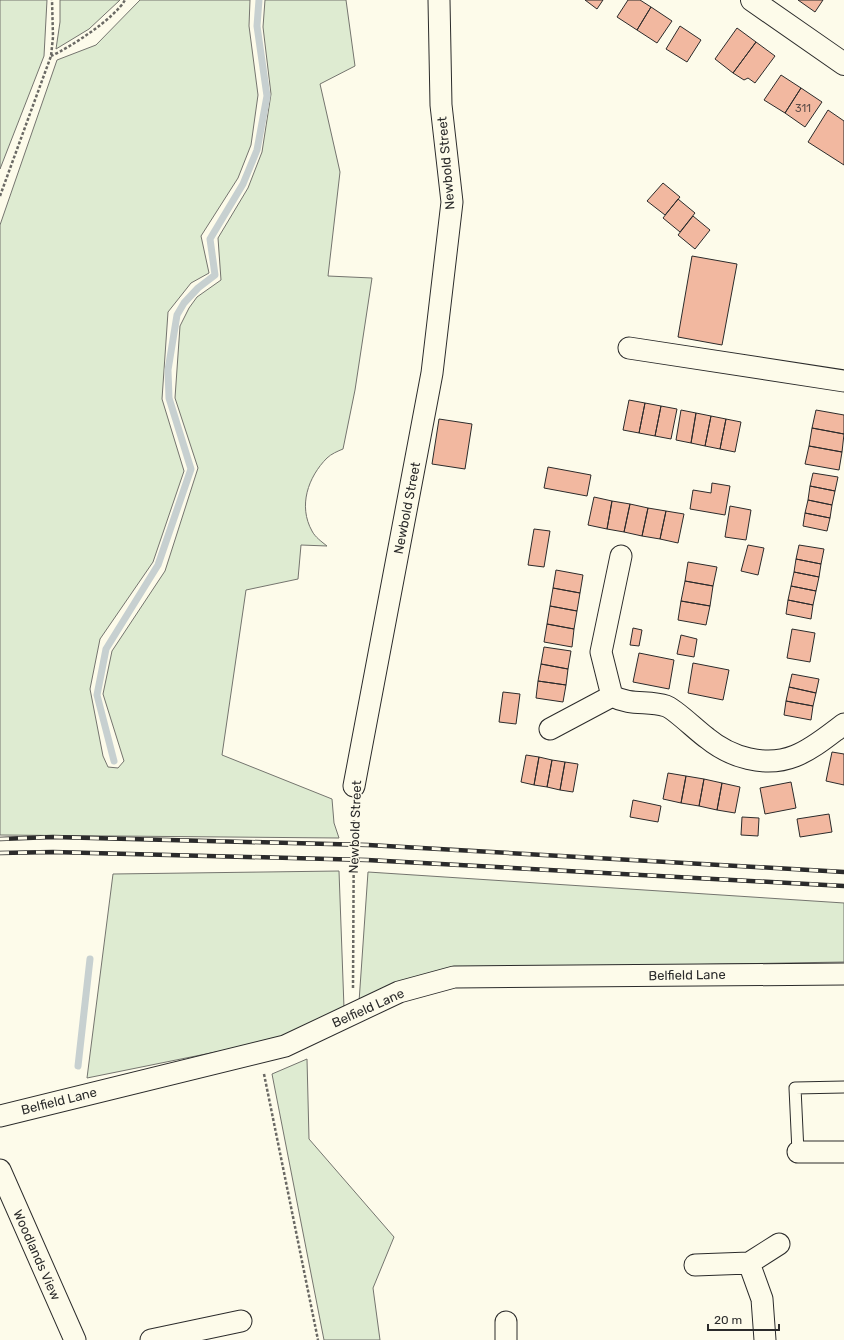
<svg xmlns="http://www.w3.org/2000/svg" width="844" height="1340" font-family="Rubik,sans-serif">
	<rect width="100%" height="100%" fill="#fdfbea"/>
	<path fill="#deebd1" stroke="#74746e" d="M0,0H47L44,56L0,169Z
		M60,0H120L89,29L56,49L60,22Z
		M140,0H250L249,26L258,95L251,145L238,178L201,236L209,273L191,283L168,312L162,399L184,471L153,562L100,639L90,689L103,756L108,767L118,768L124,761L103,694L112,651L165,571L198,468L175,398L180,326L189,308L197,297L221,280L218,238L248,188L262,152L271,94L263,27L265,0H346L355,66L320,84L340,172L328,276L372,278L355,390L343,449C338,451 331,454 327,458C308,477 298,506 312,531C315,537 322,542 327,546L301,545L298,579L246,590L222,755L332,799L334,823L339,838L0,835V225L57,60L96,45Z
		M339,871L344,1008L280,1039L87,1078L113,874Z
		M368,872L844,903V962L497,968L359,1002Z
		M307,1059L309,1139L394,1237L373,1288L380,1340H324L272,1074Z"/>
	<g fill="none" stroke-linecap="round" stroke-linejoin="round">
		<path stroke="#c7d0d0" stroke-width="7" d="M114,761L97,695L106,649L158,565L191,469L169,398L168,370L177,315L184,303L198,288L215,275L210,239L243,184L257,150L267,96L257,26L259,0
			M78,1066L90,959"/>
	</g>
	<path fill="#f2b8a0" stroke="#2b2b2b" d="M585,0H603L597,9Z
		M628,0H640L651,7L637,30L617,17Z
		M798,0H823L815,12Z
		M651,7L672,21L657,43L637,30Z
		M680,26L701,40L687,62L666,49Z
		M737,28L756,42L733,73L715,59Z
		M756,42L775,56L755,83L748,78L744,80L733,73Z
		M781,75L801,88L785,113L764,100Z
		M801,88L822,102L805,127L785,113Z
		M828,110L844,121V165L808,142Z
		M663,183L680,197L665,215L647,201Z
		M678,199L695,213L680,232L663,218Z
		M693,216L710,230L695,249L678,235Z
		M692,256L737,264L722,345L678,337Z
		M629,400L645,403L639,433L623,430Z
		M645,403L661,406L655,436L639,433Z
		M661,406L677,409L671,439L655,436Z
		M681,410L696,413L691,443L676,440Z
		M816,410L844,415V434L812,428Z
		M696,413L711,416L705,446L691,443Z
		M711,416L726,419L720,449L705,446Z
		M439,419L472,424L465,469L432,464Z
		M726,419L741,422L735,452L720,449Z
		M812,428L844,434L842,452L809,446Z
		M809,446L842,452L839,470L805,464Z
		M548,467L591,475L587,496L544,488Z
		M813,473L838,477L835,491L810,486Z
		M712,483L730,486L725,515L690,509L693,490L711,493Z
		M810,486L835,491L832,505L808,500Z
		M594,497L612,501L607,529L588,525Z
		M808,500L832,505L830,518L805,513Z
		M612,501L630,504L624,532L607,529Z
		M630,504L648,508L642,536L624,532Z
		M730,506L751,510L746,540L725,537Z
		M648,508L666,511L660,539L642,536Z
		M666,511L684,514L678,543L660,539Z
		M805,513L830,518L827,531L803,526Z
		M534,529L550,531L544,567L528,565Z
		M748,545L764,548L758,575L741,571Z
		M799,545L824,549L821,564L796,559Z
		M796,559L821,564L819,577L794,572Z
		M688,562L717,567L713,586L685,581Z
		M556,570L583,575L580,593L553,588Z
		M794,572L819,577L816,591L791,586Z
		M685,581L713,586L710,606L681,601Z
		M791,586L816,591L813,605L788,600Z
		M553,588L580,593L577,611L550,606Z
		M788,600L813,605L811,619L786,614Z
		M681,601L710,606L706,625L678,620Z
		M550,606L577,611L574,629L547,624Z
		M547,624L574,629L572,647L544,642Z
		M633,628L642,630L639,646L630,645Z
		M792,629L815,633L810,662L787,658Z
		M681,635L697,639L694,657L677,654Z
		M544,647L571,651L568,669L541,664Z
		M639,653L674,660L669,689L633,682Z
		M693,663L729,670L723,700L688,693Z
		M541,664L568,669L566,685L538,681Z
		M792,674L819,679L816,693L789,687Z
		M538,681L566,685L563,702L536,698Z
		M789,687L816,693L813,706L786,701Z
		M503,692L520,694L516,724L499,722Z
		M786,701L813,706L811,720L784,715Z
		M832,752L844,754V785L826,781Z
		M526,755L539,757L534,785L521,782Z
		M539,757L552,760L547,787L534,785Z
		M552,760L565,762L560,790L547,787Z
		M565,762L578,764L573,792L560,790Z
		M668,773L686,776L681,803L663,799Z
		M686,776L704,779L699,806L681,803Z
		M704,779L722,783L717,810L699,806Z
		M791,782L796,808L765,814L760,788Z
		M722,783L740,787L735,813L717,810Z
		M633,800L661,806L658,822L630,817Z
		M829,814L832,832L800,837L797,819Z
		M742,817L759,818L758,836L741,835Z"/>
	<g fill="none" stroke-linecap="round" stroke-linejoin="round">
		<defs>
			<path id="lane" d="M798,1152L795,1088L844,1087"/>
			<path id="street" d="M629,348L844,381
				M621,556L601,652L612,696C631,706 649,700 666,706C675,709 697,731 707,738C730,757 765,768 795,756C813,749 829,735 844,724
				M550,729L612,696
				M354,786L432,373L452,202L441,105L439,0
				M0,1116L285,1046L399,992L454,977L844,974
				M798,1152H844
				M0,1170L75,1340
				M749,1263L762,1299L765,1340
				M695,1265L749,1263L779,1244
				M506,1322V1340
				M151,1340L241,1321"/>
			<path id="primary" d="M752,0L844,64"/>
		</defs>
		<use href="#lane" stroke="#2b2b2b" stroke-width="13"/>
		<use href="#street" stroke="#2b2b2b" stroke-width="23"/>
		<use href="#primary" stroke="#2b2b2b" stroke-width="24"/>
		<path stroke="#6a6964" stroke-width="2.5" stroke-dasharray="3 2" stroke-linecap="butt" d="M51,56C71,47 115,18 125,0
			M0,196L51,56L53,37L52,0
			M353,988L354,809
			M264,1074L318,1340"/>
		<use href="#lane" stroke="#fdfbea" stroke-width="11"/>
		<use href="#street" stroke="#fdfbea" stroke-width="21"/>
		<use href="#primary" stroke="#fdfbea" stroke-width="22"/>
		<defs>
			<path id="rail" d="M0,839L53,837L368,845L844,872
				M0,853L53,852L367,860L844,886"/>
		</defs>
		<use href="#rail" stroke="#2b2b2b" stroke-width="4.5"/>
		<use href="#rail" stroke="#fdfbea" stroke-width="3" stroke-dasharray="9" stroke-linecap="butt"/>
	</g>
	<g text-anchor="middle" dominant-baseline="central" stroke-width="3" stroke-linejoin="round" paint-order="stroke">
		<g font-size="11" fill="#5d4e48">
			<text x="803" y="108">311</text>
		</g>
		<g font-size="13" fill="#2b2b2b" stroke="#fdfbea">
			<text transform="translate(446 163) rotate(-95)">Newbold Street</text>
			<text transform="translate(407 508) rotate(-79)">Newbold Street</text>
			<text transform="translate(355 827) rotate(-88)">Newbold Street</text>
			<text transform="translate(687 975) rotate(-1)">Belfield Lane</text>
			<text transform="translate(368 1008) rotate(-24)">Belfield Lane</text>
			<text transform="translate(59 1101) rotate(-14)">Belfield Lane</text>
			<text transform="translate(37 1255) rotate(66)">Woodlands View</text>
		</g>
	</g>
	<path d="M708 1324v6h71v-6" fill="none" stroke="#2b2b2b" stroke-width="2"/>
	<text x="714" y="1324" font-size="12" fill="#2b2b2b" stroke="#fdfbea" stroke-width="3" paint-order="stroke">20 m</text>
</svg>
